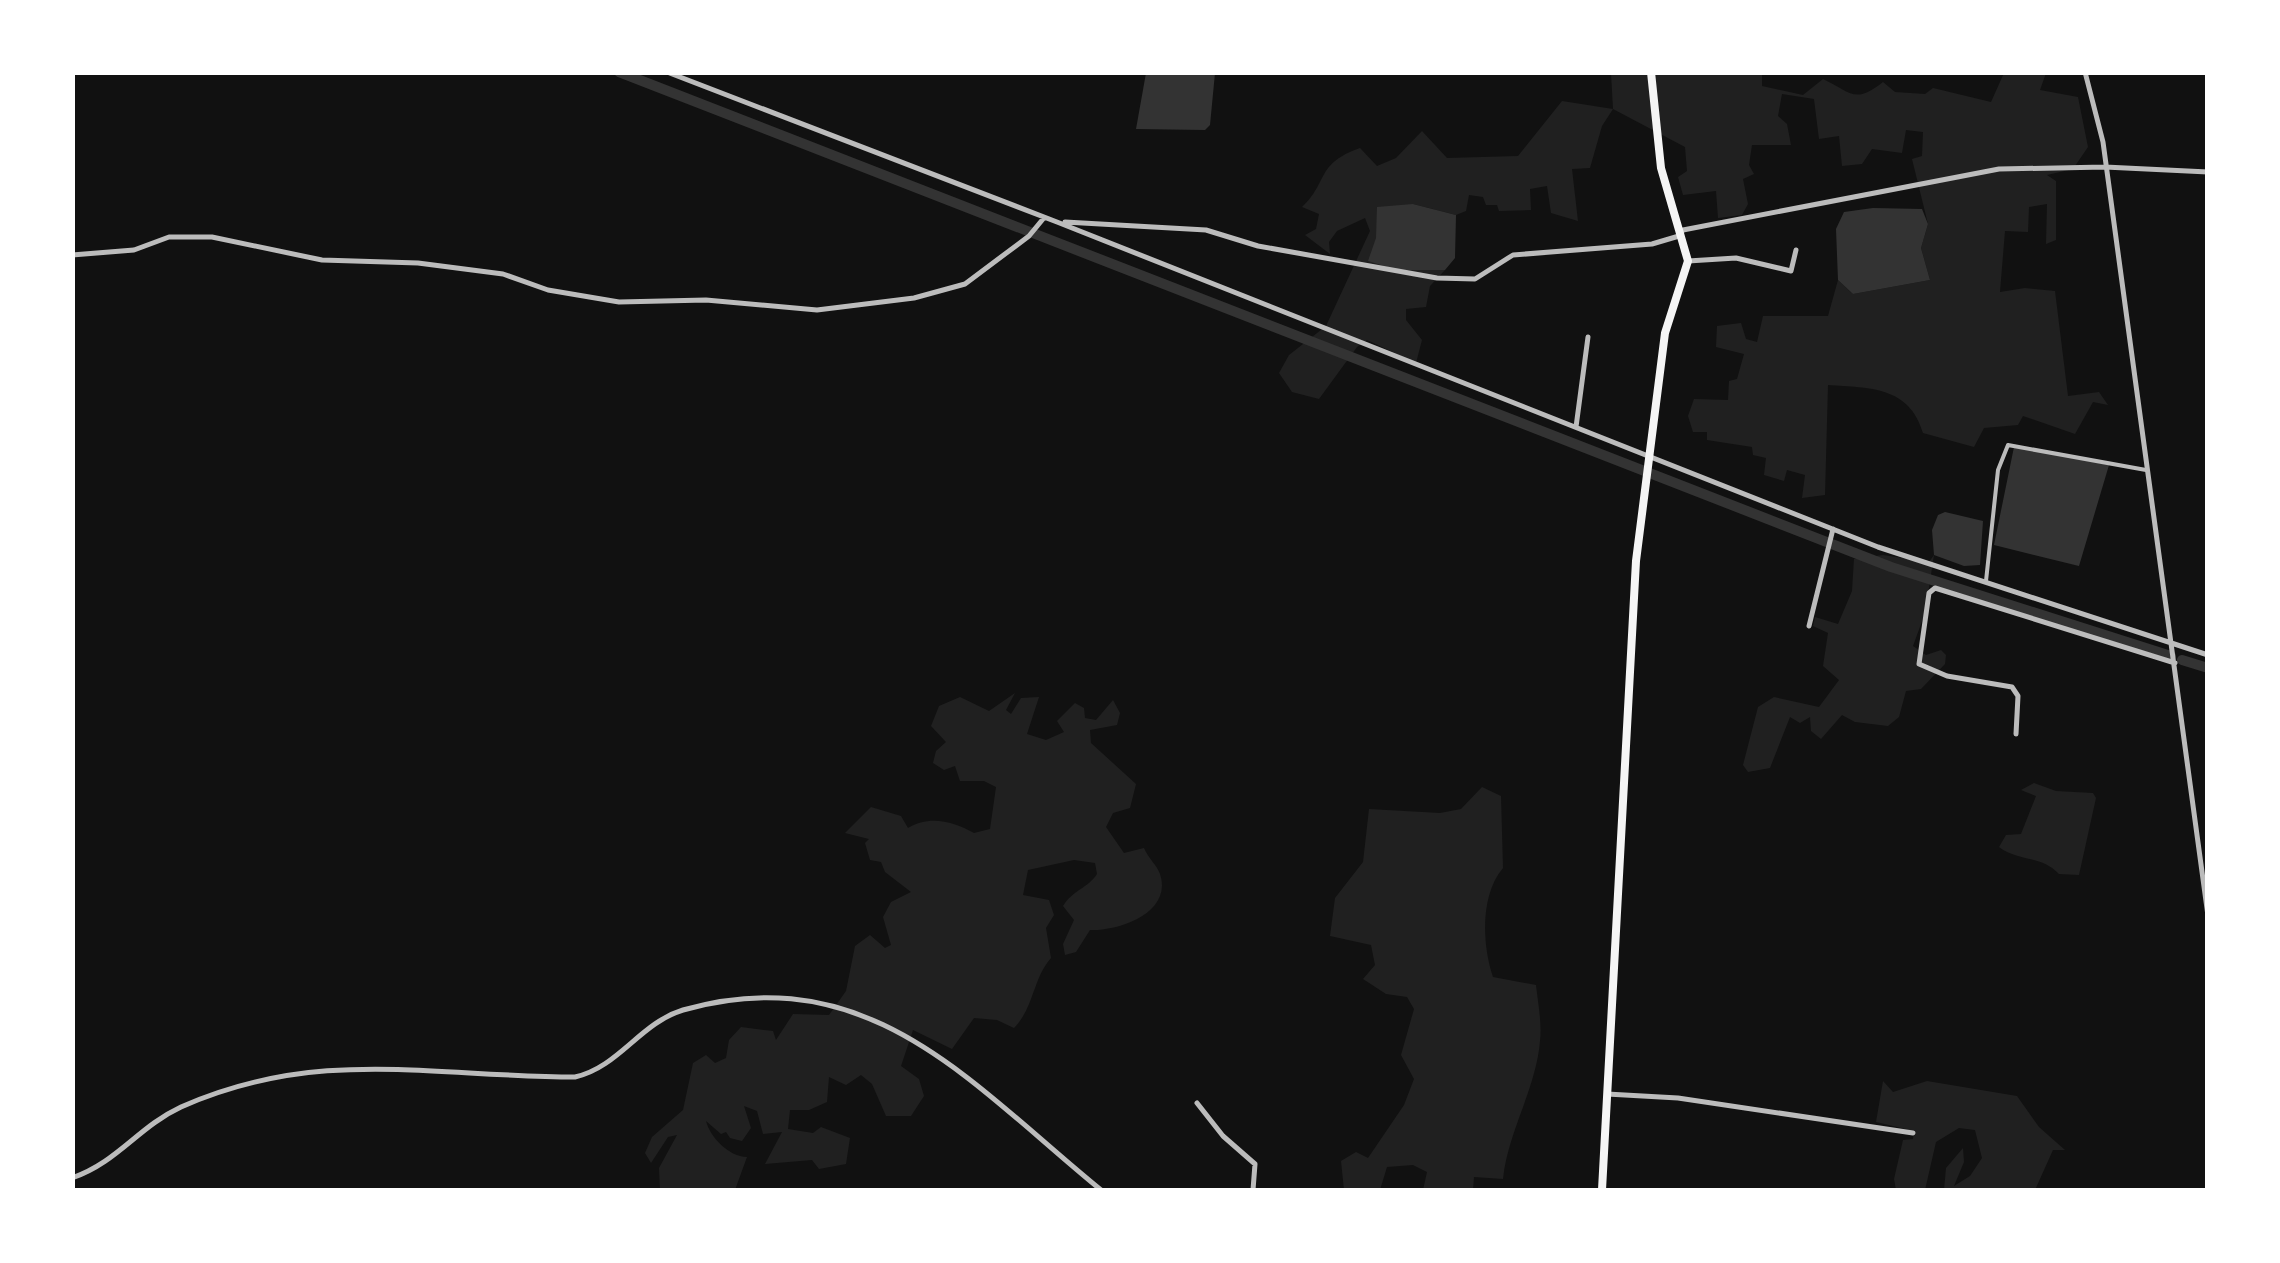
<svg xmlns="http://www.w3.org/2000/svg" width="2280" height="1263" font-family="'PT Sans Narrow',sans-serif">
	<rect width="100%" height="100%" fill="#111"/>
	<path fill="#202020" d="M1611,73H1762V86L1803,95L1823,79C1851,92 1854,105 1883,82L1895,92L1925,94L1933,88L1991,102L2004,73H2046L2040,90L2078,97L2088,147L2073,169L2047,175L2056,181V240L2046,244L2047,204L2029,207L2028,232L2005,231L2000,292L2025,288L2055,291L2068,396L2099,392L2108,405L2093,402L2075,434L2023,416L2018,425L1984,428L1974,447L1923,433C1909,386 1870,388 1828,385L1825,495L1802,498L1805,475L1787,470L1784,481L1764,475L1766,458L1753,455L1752,447L1707,440V432H1693L1688,416L1694,399L1728,400L1729,381L1737,379L1744,354L1716,347L1717,326L1741,323L1746,339L1757,342L1763,316H1828L1838,280L1853,294L1930,280L1921,248L1928,224L1912,159L1922,156L1923,132L1906,130L1902,153L1872,149L1862,164L1842,166L1839,136L1819,139L1814,99L1782,94L1778,116L1787,124L1791,145H1752L1749,165L1754,174L1743,179L1748,204L1742,215L1718,218L1716,191L1683,195L1678,177L1687,171L1685,147L1613,109L1602,126L1590,168L1572,169L1578,221L1551,213L1547,186L1530,189L1531,210L1499,211L1497,205H1486L1483,197L1469,195L1466,211L1456,215L1413,204L1397,270H1445L1430,286L1426,307L1406,309V320L1422,340L1416,363L1367,340L1357,347L1319,399L1292,392L1279,373L1289,355L1326,326L1370,231L1365,218L1337,231L1329,242L1330,254L1305,235L1316,229L1319,214L1302,207C1329,182 1315,164 1360,148L1377,166L1396,158L1422,131L1447,158L1518,156L1562,101L1613,109Z
		M1883,555L1929,562L1934,555L1925,613L1913,646L1926,655L1941,650L1946,655L1945,664L1921,689L1906,691L1899,717L1888,726L1855,722L1842,715L1821,739L1811,731L1810,717L1800,723L1790,717L1770,768L1748,772L1743,765L1758,707L1774,697L1819,707L1839,680L1823,666L1828,633L1813,626L1815,617L1838,624L1852,591L1854,559Z
		M1015,693L1006,710L1011,714L1021,698L1039,697L1027,734L1046,740L1064,732L1057,721L1075,703L1084,708L1085,718L1096,720L1113,700L1120,713L1117,725L1090,730L1091,743L1136,784L1130,808L1113,813L1106,827L1124,853L1144,848C1148,858 1157,865 1160,874C1173,913 1118,931 1090,930L1076,952L1065,955L1063,944L1074,920L1063,906C1073,890 1088,888 1097,874L1095,863L1074,860L1028,870L1023,895L1049,900L1054,915L1046,928L1051,958C1033,978 1034,1008 1014,1028L997,1020L974,1018L952,1049L913,1030L901,1066L919,1079L924,1096L911,1116H886L872,1084L861,1075L846,1085L829,1077L827,1102L809,1110H790L788,1129L813,1133L821,1127L850,1138L846,1164L819,1169L812,1160L765,1164L782,1132L763,1134L757,1111L744,1106L751,1128L742,1141L730,1138L726,1132L721,1134L706,1121C710,1137 729,1157 747,1157L735,1190H660L659,1168L677,1135L668,1137L651,1163L645,1153L652,1137L683,1110L693,1063L706,1055L715,1063L726,1058L729,1040L741,1027L773,1031L776,1040L793,1014L829,1015L846,991L855,946L870,935L885,948L891,945L883,917L891,902L911,892L885,872L881,862L870,860L865,843L869,839L845,833L871,807L901,816L908,828C929,815 953,821 974,833L990,829L996,787L984,781H960L955,766L944,770L933,763L936,751L946,742L931,726L939,706L960,697L989,711Z
		M2034,783L2056,791L2093,793L2096,798L2079,875L2059,874C2041,855 2019,862 1999,847L2006,835L2021,834L2036,796L2021,790Z
		M1482,787L1501,796L1503,868C1480,895 1482,945 1493,977L1536,985C1538,1003 1542,1023 1540,1041C1536,1089 1508,1131 1503,1179L1474,1177L1473,1190H1423L1427,1172L1413,1165L1387,1167L1380,1190H1344L1341,1161L1356,1152L1368,1158L1404,1105L1414,1079L1401,1055L1414,1009L1407,997L1386,994L1363,979L1375,965L1371,945L1330,936L1335,898L1363,862L1369,809L1440,813L1461,809Z
		M1883,1081L1893,1092L1927,1081L2017,1096L2039,1127L2065,1150H2053L2035,1190H1944L1946,1168L1963,1148L1964,1162L1954,1186L1970,1176L1982,1158L1975,1130L1959,1128L1936,1142L1925,1190H1896L1894,1179L1903,1140L1913,1139L1914,1131L1876,1122Z"/>
	<path fill="#333" d="M1146,73H1215L1210,125L1205,130L1136,129Z
		M1413,204L1456,215L1455,258L1445,270H1397L1368,261L1376,238L1377,207Z
		M1873,208L1922,209L1928,224L1921,248L1930,280L1853,294L1838,280L1836,229L1844,212Z
		M2014,447L2109,465L2079,566L1994,545Z
		M1945,512L1983,521L1980,565L1964,566L1934,555L1932,530L1938,515Z"/>
	<g fill="none" stroke-linecap="round" stroke-linejoin="round">
		<path stroke="#333" stroke-width="10" d="M619,72L1891,567L2171,656
			M2182,660L2208,668"/>
		<path stroke="#bcbcbc" stroke-width="4" d="M1986,581L1998,470L2008,445L2146,470"/>
		<path stroke="#bcbcbc" stroke-width="5" d="M667,72L1057,222L1878,547L2208,655
			M2085,72L2103,142L2208,916
			M1065,222L1206,230L1258,246L1437,278L1475,279L1513,255L1652,244L1679,236L1683,230L1999,169L2105,167L2208,172
			M72,255L134,250L169,237H212L322,260L418,263L503,274L548,290L619,302L706,300L817,310L914,298L965,284L1029,236L1043,219
			M1688,261L1736,258L1791,271L1796,250
			M1576,427L1588,337
			M1809,626L1833,529
			M2016,734L2018,696L2012,687L1947,676L1919,664L1929,593L1935,588L2175,663
			M1607,1094L1678,1098L1913,1133
			M1197,1103L1223,1136L1255,1164L1253,1190
			M72,1178C118,1162 138,1127 181,1107C319,1046 433,1077 575,1077C619,1067 640,1023 683,1010C869,957 973,1086 1101,1190"/>
		<path stroke="#f5f5f5" stroke-width="8" d="M1602,1190L1636,561L1665,333L1688,261L1661,168L1651,72"/>
	</g>
	<rect width="2280" height="1263" fill="none" stroke="#ffffff" stroke-width="150"/>
</svg>
